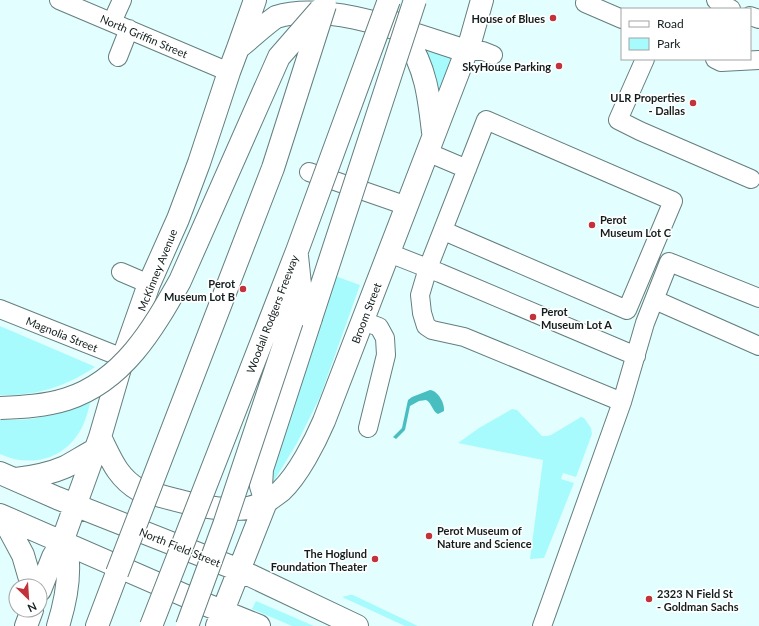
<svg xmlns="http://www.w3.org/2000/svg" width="759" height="626" font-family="Lato,sans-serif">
	<rect width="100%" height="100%" fill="#e2fefe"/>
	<path fill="#a8fbfd" d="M419,39L455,56L439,101Z
		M335,276L360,285L320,397L297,443L272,484L267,482Z
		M0,326L91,365L95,367C64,387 37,396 0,395Z
		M91,399C88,412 85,424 78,434C61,461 27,467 0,454V420C38,421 57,415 91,399Z
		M512,409L517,410L542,436H547L551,435L581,417L584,418L591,428L592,434L576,477L563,473L561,479L574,483L544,558L530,559L543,460L458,443L479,428Z
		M350,595H353L418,626H405L342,597Z
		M256,601L314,626H292L252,609Z"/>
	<path fill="#48bec1" d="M430,390C438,391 445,403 444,411L438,414C432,411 432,403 426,400L419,401L410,406L405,430L396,439L393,437L402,428L408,400L412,397Z"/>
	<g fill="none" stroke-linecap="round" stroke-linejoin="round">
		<defs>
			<path id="minor" d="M59,0L229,72
				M716,0L722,5L731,9
				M585,3L622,19
				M750,16L759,19
				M112,22L122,0
				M466,51H483L493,55
				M118,57L129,29
				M645,59L618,120L640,131L751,179
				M715,59L721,62L759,60
				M427,152L467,169
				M309,172L407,206
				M444,231L627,310L673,201L486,120L428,268L420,295L422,313L426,326L432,330L464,337L622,402L645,323L669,262L759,298
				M389,253L440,273L636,356
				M121,272L149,284
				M655,300L759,346
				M0,309L123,358
				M363,321L379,327L385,338L386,355L368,428
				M542,626L622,402"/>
			<path id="major" d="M395,23C399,27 402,33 406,38C426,68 429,97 433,132
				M238,48C251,38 263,26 276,17C329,0 414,35 466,51
				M100,437C111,459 117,477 139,490C174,499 212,513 248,508C254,507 260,504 266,502
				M0,473L57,498L239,570L357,626
				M16,479C32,477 49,474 65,467C75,462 85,455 95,450
				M0,515L202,603L259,626
				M2,516L23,555L32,586
				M40,590L53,557L62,542L100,437L123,358L149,284L178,219L199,163L229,72L238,48L255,0
				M26,626L32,610
				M217,626L266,502C271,498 276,495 281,491C298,475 315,442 324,421L471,39L482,0"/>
			<path id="highway" d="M266,502L261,486L262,469L311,318
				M58,626C64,607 69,583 68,563C67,556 64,548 62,542
				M97,626L117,573"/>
		</defs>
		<use href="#minor" stroke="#647e7e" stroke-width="20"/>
		<use href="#major" stroke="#647e7e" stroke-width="24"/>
		<use href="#highway" stroke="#647e7e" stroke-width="24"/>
		<use href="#minor" stroke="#fff" stroke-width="18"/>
		<use href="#major" stroke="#fff" stroke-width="22"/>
		<use href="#highway" stroke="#fff" stroke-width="22"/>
		<defs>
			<path id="highway-bridge" d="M311,318L415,0
				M0,408C22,407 45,406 67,399C123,381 153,329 180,281L279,57L320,10
				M117,573L273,168L325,5
				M151,626L297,251L389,0
				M187,626L224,525L301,294L297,256"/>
		</defs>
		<use href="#highway-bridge" stroke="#647e7e" stroke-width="24" stroke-linecap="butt"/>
		<use href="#highway-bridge" stroke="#fff" stroke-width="22"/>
	</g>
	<g fill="#c2323b" stroke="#fff" stroke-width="1.5">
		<circle cx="553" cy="18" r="4"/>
		<circle cx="559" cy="66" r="4"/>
		<circle cx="693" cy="103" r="4"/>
		<circle cx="592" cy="225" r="4"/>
		<circle cx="243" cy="289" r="4"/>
		<circle cx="533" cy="317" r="4"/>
		<circle cx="429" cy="536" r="4"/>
		<circle cx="375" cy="559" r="4"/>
		<circle cx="649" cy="599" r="4"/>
	</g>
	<g text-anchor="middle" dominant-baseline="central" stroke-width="3.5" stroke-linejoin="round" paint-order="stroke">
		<g font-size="11" font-weight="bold" fill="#131d1d" stroke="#fff" text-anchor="end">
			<text x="545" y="18">House of Blues</text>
			<text x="551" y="66">SkyHouse Parking</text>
			<text x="685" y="97">ULR Properties<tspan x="685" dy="13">- Dallas</tspan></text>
			<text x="600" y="219" text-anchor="start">Perot<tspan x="600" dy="13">Museum Lot C</tspan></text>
			<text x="235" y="283">Perot<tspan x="235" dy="13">Museum Lot B</tspan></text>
			<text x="541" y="311" text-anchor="start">Perot<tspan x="541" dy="13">Museum Lot A</tspan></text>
			<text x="437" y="530" text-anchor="start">Perot Museum of<tspan x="437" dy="13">Nature and Science</tspan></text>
			<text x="367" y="553">The Hoglund<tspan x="367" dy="13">Foundation Theater</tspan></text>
			<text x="657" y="593" text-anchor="start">2323 N Field St<tspan x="657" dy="13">- Goldman Sachs</tspan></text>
		</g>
		<g font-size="11" fill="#131d1d" stroke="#fff">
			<text transform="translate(144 36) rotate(23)">North Griffin Street</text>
			<text transform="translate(157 270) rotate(-68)">McKinney Avenue</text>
			<text transform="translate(366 313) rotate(-69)">Broom Street</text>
			<text transform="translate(272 314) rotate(-69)">Woodall Rodgers Freeway</text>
			<text transform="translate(62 334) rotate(22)">Magnolia Street</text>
			<text transform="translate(180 547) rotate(22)">North Field Street</text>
		</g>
	</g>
	<rect x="621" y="8" width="130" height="52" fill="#ffffff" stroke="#a1a5a5"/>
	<rect x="629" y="21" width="20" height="6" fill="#ffffff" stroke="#a1a5a5"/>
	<text x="657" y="28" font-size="12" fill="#131d1d">Road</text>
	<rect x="629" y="38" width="20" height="12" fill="#a8fbfd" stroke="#a1a5a5"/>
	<text x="657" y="48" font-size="12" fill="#131d1d">Park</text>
	<g transform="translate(28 598) rotate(155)"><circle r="19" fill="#ffffff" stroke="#a1a5a5"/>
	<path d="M0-3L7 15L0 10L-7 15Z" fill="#c2323b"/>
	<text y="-6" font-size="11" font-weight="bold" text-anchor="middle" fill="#131d1d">N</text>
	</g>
</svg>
